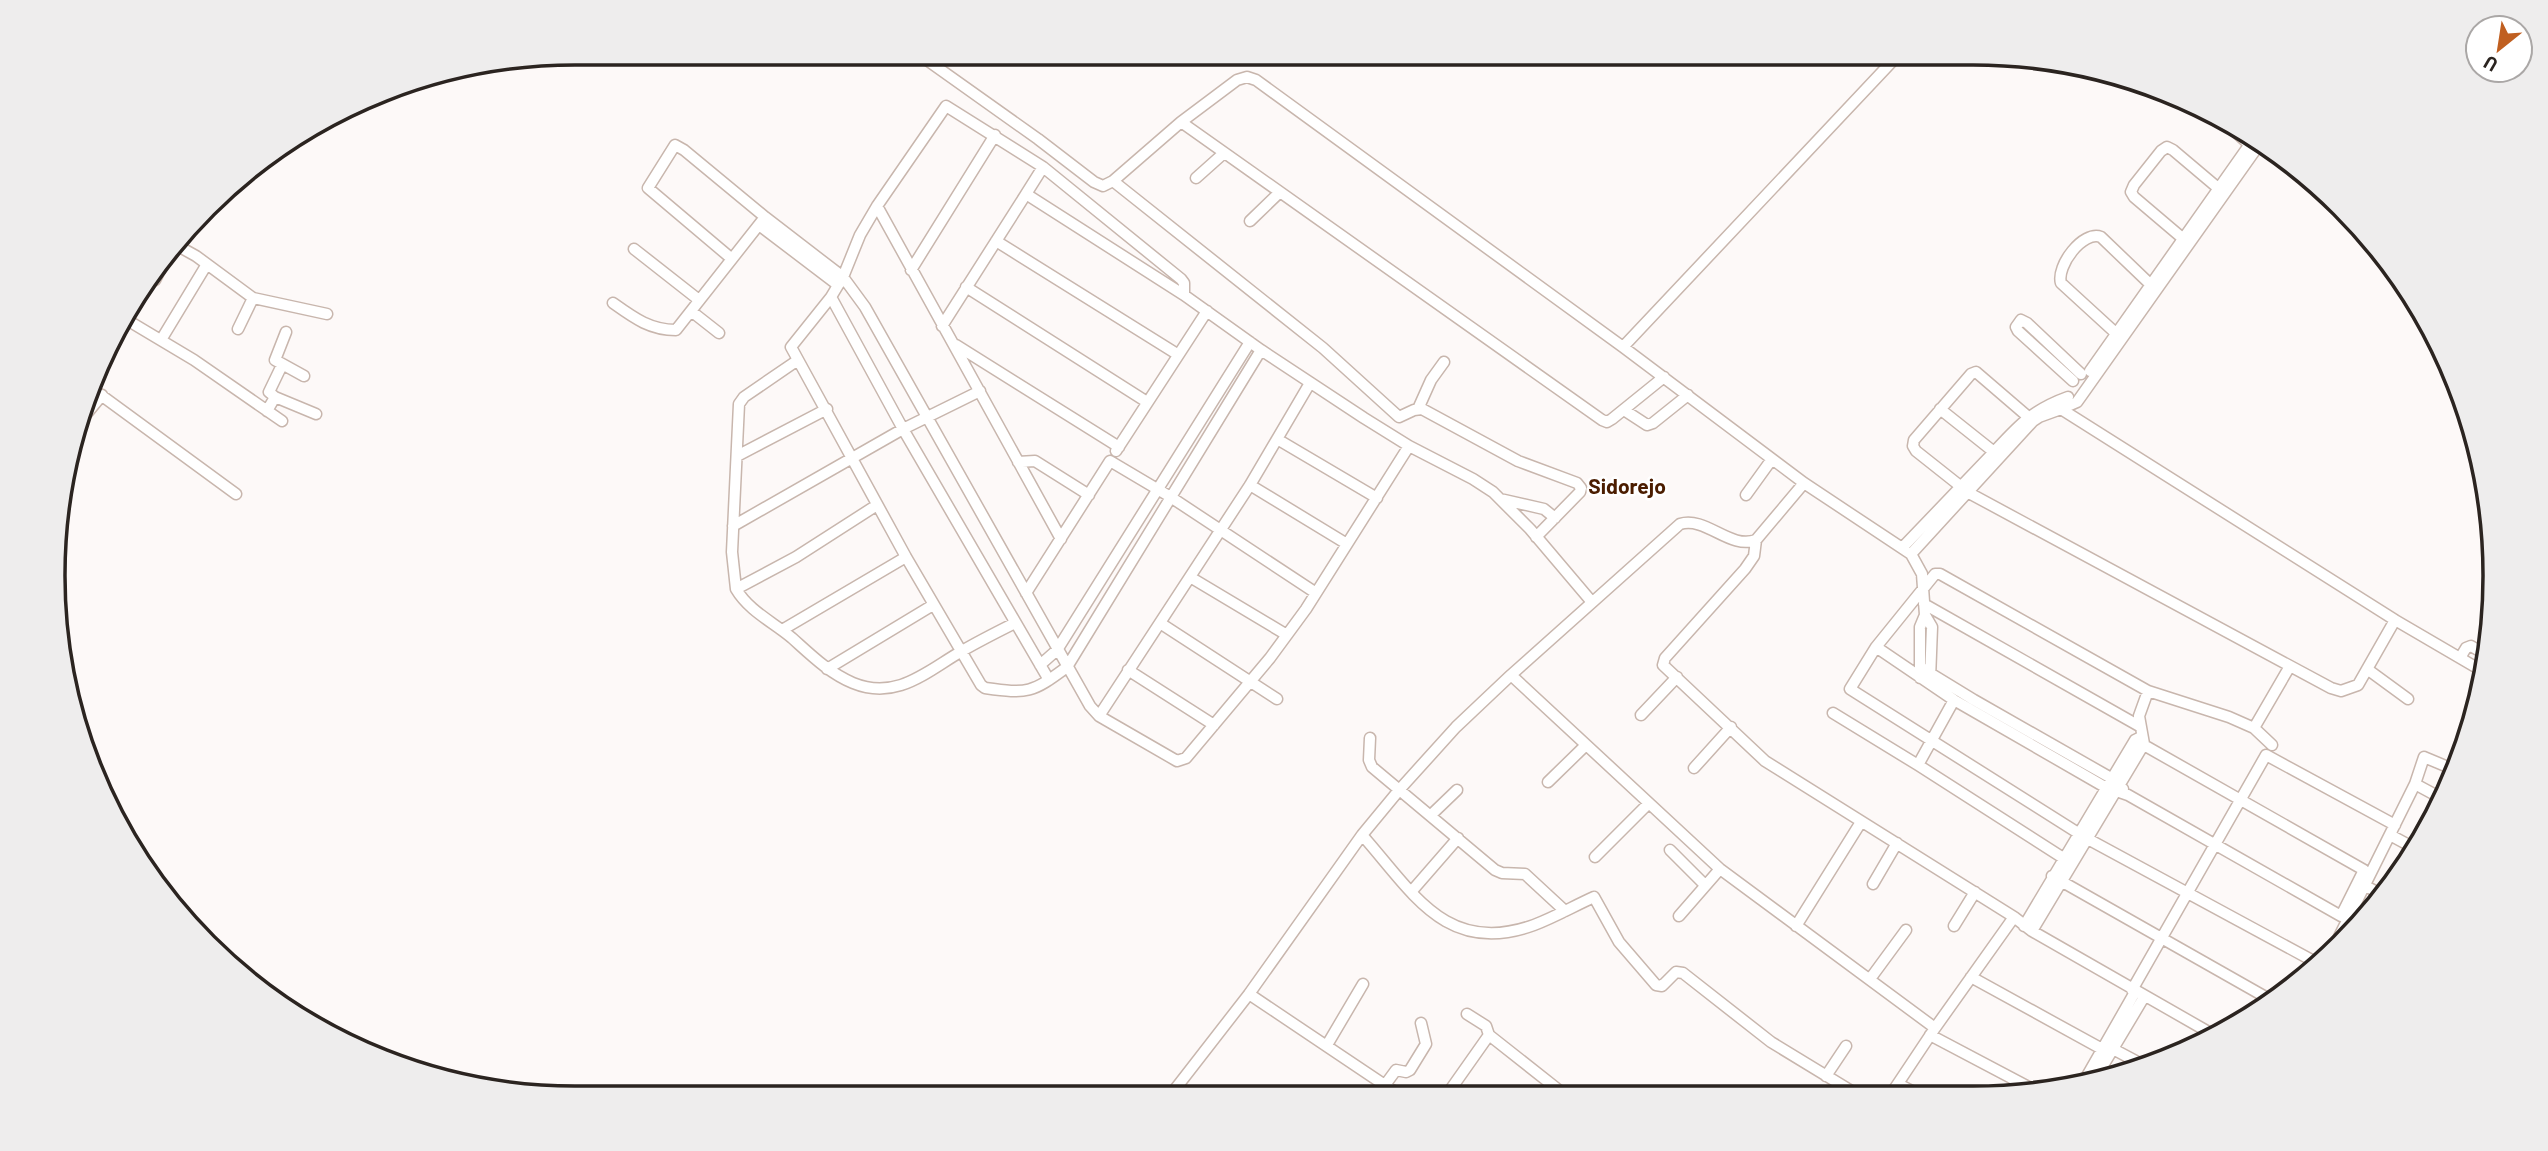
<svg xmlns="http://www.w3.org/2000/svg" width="2548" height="1151" font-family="Barlow,sans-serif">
	<rect width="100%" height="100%" fill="#fdf9f8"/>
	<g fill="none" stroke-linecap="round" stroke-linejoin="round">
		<defs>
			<path id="street" d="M917,53L1038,139L1094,182L1103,186L1113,181L1181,122L1237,80L1247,77L1256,80L1623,347L1804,483L1911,554L1922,574L1925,615L1920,627V678
				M2216,114L2253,148
				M1181,122L1602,420L1607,422L1612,419L1664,377
				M2261,142L2082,395L2077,402L2061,409L2395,620L2484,672
				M1196,178L1224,153
				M1113,181L1323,348L1399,417L1414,410L1422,409L1518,461L1577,483L1581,488L1580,492L1536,537
				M1026,194L1043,167
				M877,206L1061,539
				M1250,221L1280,192
				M759,225L838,285
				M996,241L1177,354
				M2187,242L2134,197L2131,192L2134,185L2161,151L2167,147L2173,150L2218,188
				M178,246L196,256L253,298L327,314
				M634,249L699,300
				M732,259L648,188L675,145L684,150L765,217L843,277L865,307L1090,706L1099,716L1177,761L1186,758L1270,658L1306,609L1409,446
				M911,270L995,135
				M155,280L163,264
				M966,287L1147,402
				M831,297L843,277L860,235L877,206L946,106L1043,167L1181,279L1184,283V295
				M613,303C634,318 650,330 676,330L765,217
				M691,311L719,333
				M122,317L194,360L282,421
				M942,326L1026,194L1184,295L1261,350L1364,418L1409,446L1473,479L1493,492L1530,529L1591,601
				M238,329L253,298
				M286,332L275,360L304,376
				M2120,337L2061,283C2056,266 2083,230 2101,237L2151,285
				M161,340L207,264
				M956,345L1119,447
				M1623,347L1900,53
				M2090,371L2255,137
				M2073,381L2018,331L2016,327L2021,320L2027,323L2081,374
				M94,390L236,494
				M980,391L903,429L831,297L791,347L906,557L981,685L985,688C1028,694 1032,693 1067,667L1261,350
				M275,397L269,392L282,365
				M1418,409L1431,380L1444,362
				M1624,410L1647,425L1653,423L1688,395
				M267,411L275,397L316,414
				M83,418L102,395
				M2033,421L1976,372L1971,374L1914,440L1913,446L1916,451L1969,493L2331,688L2341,691L2358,685L2395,620
				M1277,439L1377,498
				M1116,451L1207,311
				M1994,452C2019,425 2032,410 2068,397
				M737,456L827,409
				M1018,462L1035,461L1089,495
				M1250,485L1347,544
				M1746,495L1772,459
				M1500,499L1544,509L1555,518
				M877,505L796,557L736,589C749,611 773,622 792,638C811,655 829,673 853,683C897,701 927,671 962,651C979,641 997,632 1015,623
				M733,526L903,429L1049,680
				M1756,540L1754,556L1745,569L1665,658L1663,665L1765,761L2014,917L2032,931L2212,1034
				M1902,548L1994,452L1940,409
				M1911,554L2033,421L2039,417L2061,409
				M1190,577L1287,635
				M736,589L732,552L739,404L744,397L798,360
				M1026,593L1110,461L1169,496L1316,593
				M1924,604L2141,727
				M1925,615L1932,627L1930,679
				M1160,623L1277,699
				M782,630L906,557
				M1876,647L1954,700L2105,787L2128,795L2341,916L2364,870L2135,740
				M2460,658L2466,648L2471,646L2488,656
				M1040,665L1057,650L1250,342
				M1920,667L1974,700L2111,778L2123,789
				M827,669L933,605
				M2367,669L2408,699
				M1128,670L1214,725
				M1511,675L1720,869L1935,1028
				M1833,713L1918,765L2071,863
				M1641,715L1677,677
				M1099,716L1250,485L1310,383
				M2254,728L2290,666
				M1370,738L1369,760L1372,767L1495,870L1502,873L1525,874L1565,911
				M2272,745L2254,728L2229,717L2148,691L1940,574H1935L1876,647L1850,689L2086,838L2317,963L2313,972
				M1918,765L1954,700
				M1694,768L1731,727
				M1548,782L1586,745
				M2415,784L2424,757L2455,770
				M1431,815L1457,790
				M1362,835C1412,891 1446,957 1534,925C1555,917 1574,906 1594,897L1619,942L1656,985L1662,986L1676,972L1683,973L1771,1042L1858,1095
				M2390,835L2416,849
				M1670,850L1705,885
				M1595,857L1648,804
				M2052,876L2269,999
				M1873,884L1897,843
				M2364,885L2382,895
				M1411,892L1458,838
				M1679,916L1720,869
				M1796,926L1861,822
				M1954,926L1975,892
				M2024,926L2135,740L2141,737
				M2032,931L2144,744L2139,716L2148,691
				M2331,953L2415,784L2441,798
				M1971,977L2102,1049H2113L2145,1066
				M1870,979L1906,930
				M2132,990L2266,755L2395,825
				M1249,994L1401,1096
				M1467,1014L1486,1026L1489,1035L1565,1095
				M1930,1035L2042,1094
				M1327,1045L1363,984
				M1826,1076L1846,1046
				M2095,1079L2144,997
				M2083,1083L2135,992
				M1898,1084L1918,1094
				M1385,1085L1396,1070L1406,1072L1410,1070L1426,1044L1421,1023
				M1891,1094L1935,1028L2014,917
				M1446,1096L1489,1035
				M1476,1096V1095
				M1169,1097L1249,994L1362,835L1400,789L1456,727L1511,675L1680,524C1706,516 1730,550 1756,540L1804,483"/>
		</defs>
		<use href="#street" stroke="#c8b6ad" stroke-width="13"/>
		<use href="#street" stroke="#fff" stroke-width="10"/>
	</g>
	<g text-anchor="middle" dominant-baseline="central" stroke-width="5" stroke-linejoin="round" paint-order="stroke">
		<g font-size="21" font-weight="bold" fill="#4b1d00" stroke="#fff">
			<text x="1627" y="485">Sidorejo</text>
		</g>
	</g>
	<path d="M0 0H2548V1151H0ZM575 65H1973A510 510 0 0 1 2483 575V576A510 510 0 0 1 1973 1086H575A510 510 0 0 1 65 576V575A510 510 0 0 1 575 65Z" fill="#eeeded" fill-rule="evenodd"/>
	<path fill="none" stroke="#2b2420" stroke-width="3.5" d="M575 65H1973A510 510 0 0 1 2483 575V576A510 510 0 0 1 1973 1086H575A510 510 0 0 1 65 576V575A510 510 0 0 1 575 65Z"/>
	<g transform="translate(2499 49) rotate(210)"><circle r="33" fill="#ffffff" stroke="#aaa7a6" stroke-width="2"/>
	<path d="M0-5L12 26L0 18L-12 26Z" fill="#c05f20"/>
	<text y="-10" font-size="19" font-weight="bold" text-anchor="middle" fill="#2b2420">U</text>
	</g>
</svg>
